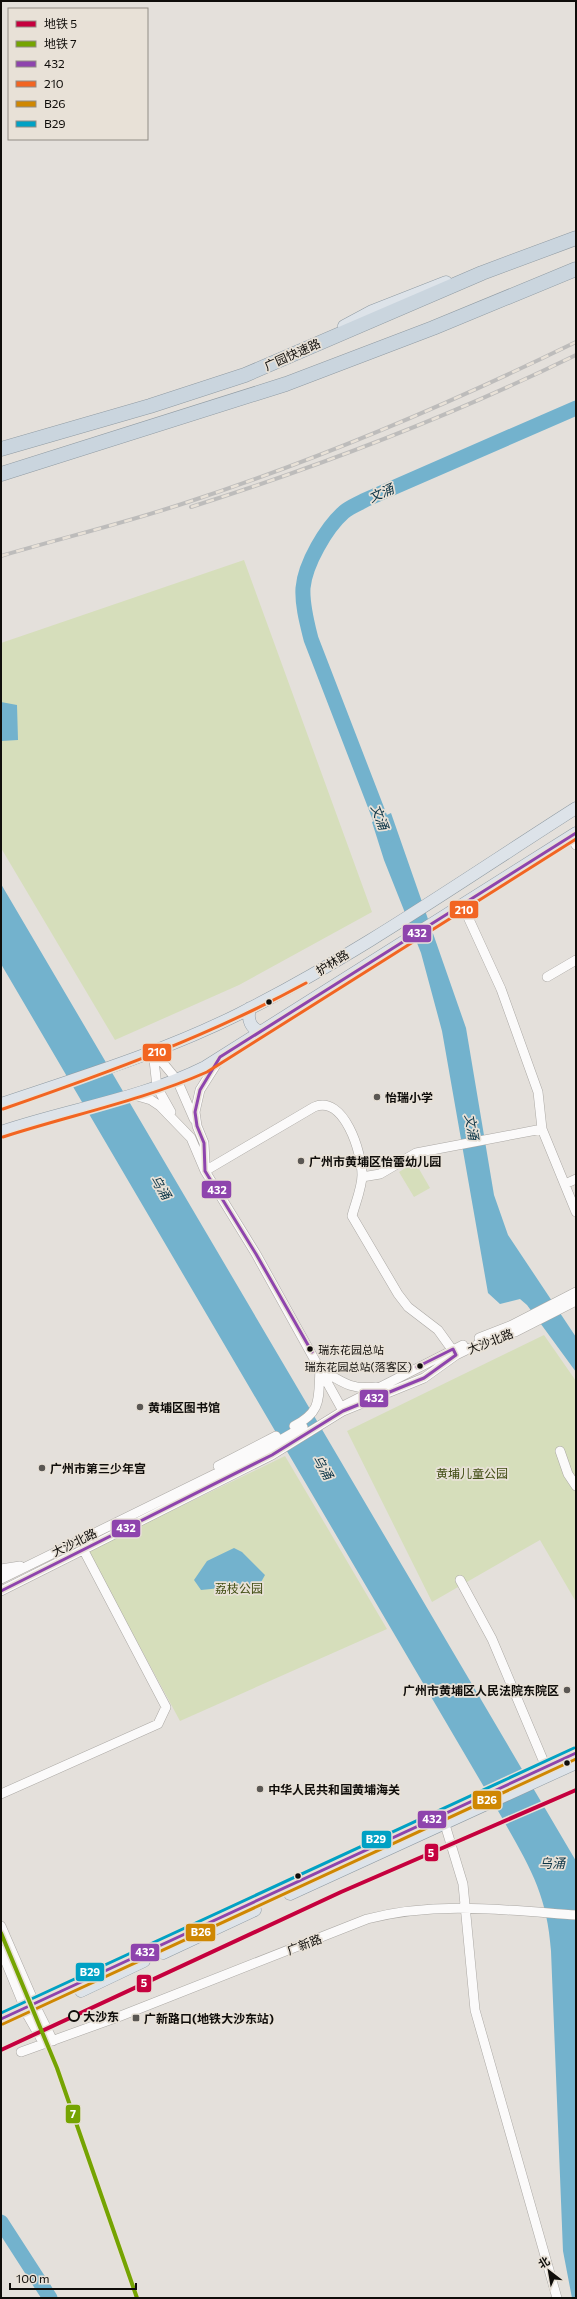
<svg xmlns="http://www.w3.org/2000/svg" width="577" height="2299" font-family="Commissioner,'Noto Sans SC',sans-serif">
	<rect width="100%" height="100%" fill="#e4e0db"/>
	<path fill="#d6debb" d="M244,560L372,912L239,985L115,1040L1,848V643Z
		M415,1162L430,1188L414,1197L399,1172Z
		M544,1335L576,1381V1602L540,1540L432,1602L347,1431Z
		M285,1456L387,1629L180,1721L88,1551Z"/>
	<path fill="#73b2cd" d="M1,702L17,705L18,740L1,741Z
		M391,813L466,1028L494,1195L508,1235L576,1337V1372L527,1305L520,1299L500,1304L488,1293L442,1031L421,953L384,860L372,822Z
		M1,884L576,1861V2298H572L563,2251L551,1951C547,1893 529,1866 501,1816L1,964Z
		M234,1548L242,1552L265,1575L260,1584L201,1590L194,1580L207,1561Z"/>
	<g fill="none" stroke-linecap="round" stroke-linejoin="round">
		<path stroke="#73b2cd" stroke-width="15" d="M387,836L311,639C307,623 302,605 303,588C305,564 326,528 344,512C350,507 358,504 365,500L576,408
			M1,2222L50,2298"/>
		<defs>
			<path id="minor" d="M571,837L576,845
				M462,904L501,989L538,1092L542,1129L576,1212
				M547,977L576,960
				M153,1051L177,1080L194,1119
				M153,1051L157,1087L171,1112
				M134,1095L151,1100L160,1106L191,1138L205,1171L256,1254L343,1411
				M205,1163L204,1143L197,1126L195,1112L200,1090L219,1060
				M205,1171L314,1107C344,1094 362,1153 362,1175C362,1188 355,1204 352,1216L398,1294L408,1307L438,1330L456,1355
				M362,1177L380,1174L416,1153L542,1129
				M565,1184L576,1179
				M479,1338L512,1325L576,1292
				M322,1370C342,1382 351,1390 376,1387
				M345,1405L463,1345
				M294,1426C323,1411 318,1398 320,1369
				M560,1451L568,1474L576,1486
				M218,1466L276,1436
				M1,1569L20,1566
				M1,1579L258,1453L303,1427
				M460,1580L492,1639L546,1767
				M1,1591L272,1455L343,1411L424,1378L456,1355L485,1341L515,1332L576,1301
				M1,1794L158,1724L166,1707L83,1549
				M443,1818L463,1884L475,2010L557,2298
				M1,1926L38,2011L53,2041
				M1,1950L28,2016L44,2044
				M21,2052L118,2017L367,1919C436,1901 506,1910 576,1915"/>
			<path id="major" d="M344,326L372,311L446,282
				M250,1008C247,1019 250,1029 262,1032
				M1,1104C81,1077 163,1052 239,1014C357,955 466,878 576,808
				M1,1132C69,1109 141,1099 205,1067L576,833
				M290,1894L576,1763
				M163,1953L255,1910
				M81,1991L144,1961
				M1,2019L576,1753"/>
			<path id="highway" d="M1,449L150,406L245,375L482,273L576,238
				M1,474L286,384L433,328L576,269"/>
		</defs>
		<use href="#minor" stroke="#aba8a4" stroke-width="10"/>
		<use href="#major" stroke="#909ba3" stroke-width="13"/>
		<use href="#highway" stroke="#909ba3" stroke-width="15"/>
		<use href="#minor" stroke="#fbfafa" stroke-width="9"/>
		<use href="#major" stroke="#dde3e9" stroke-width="12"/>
		<use href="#highway" stroke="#cad5de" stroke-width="14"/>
		<defs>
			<path id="rail" d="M191,507C323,465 451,416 576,355
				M1,556C62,538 125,523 185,503C320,459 449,404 576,342"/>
		</defs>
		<use href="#rail" stroke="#bdbcbb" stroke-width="4"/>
		<use href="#rail" stroke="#e8e1d7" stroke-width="2.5" stroke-dasharray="8" stroke-linecap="butt"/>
		<defs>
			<path id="bus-1" d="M312,1352L256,1254L205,1171L204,1143L197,1126L195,1112L200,1090L220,1057L576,833
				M1,1591L272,1455L343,1411L424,1378L456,1355L453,1349L417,1367
				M1,2019L576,1753"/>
			<path id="bus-2" d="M3,1109C107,1073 209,1036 306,983
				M3,1137C71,1115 141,1101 207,1072L576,839"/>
			<path id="bus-3" d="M3,2024L576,1759"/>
			<path id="bus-4" d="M1,2013L574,1748"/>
		</defs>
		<use href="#bus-1" stroke="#e8e1d7" stroke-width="6"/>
		<use href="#bus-2" stroke="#e8e1d7" stroke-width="6"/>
		<use href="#bus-3" stroke="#e8e1d7" stroke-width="6"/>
		<use href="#bus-4" stroke="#e8e1d7" stroke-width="6"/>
		<use href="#bus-1" stroke="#8e44ad" stroke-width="3"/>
		<use href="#bus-2" stroke="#f26522" stroke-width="3"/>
		<use href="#bus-3" stroke="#cf8702" stroke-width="3"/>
		<use href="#bus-4" stroke="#01a1c4" stroke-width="3"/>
		<defs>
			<path id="metro-1" d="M1,2050L341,1892L576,1790"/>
			<path id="metro-2" d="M1,1933L57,2068L137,2298"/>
		</defs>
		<use href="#metro-1" stroke="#e8e1d7" stroke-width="7"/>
		<use href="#metro-2" stroke="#e8e1d7" stroke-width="7"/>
		<use href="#metro-1" stroke="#c5003e" stroke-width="4"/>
		<use href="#metro-2" stroke="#75a402" stroke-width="4"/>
	</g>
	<g fill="#0f0d0a" stroke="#e8e1d7" stroke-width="1.5">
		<circle cx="269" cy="1002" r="3.5"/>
		<circle cx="310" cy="1349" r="3.5"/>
		<circle cx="420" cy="1366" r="3.5"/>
		<circle cx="567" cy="1763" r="3.5"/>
		<circle cx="298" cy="1876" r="3.5"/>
	</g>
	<g fill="#5a5753" stroke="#e8e1d7" stroke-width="1.5">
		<circle cx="377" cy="1097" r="4"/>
		<circle cx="301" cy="1161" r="4"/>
		<circle cx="140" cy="1407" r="4"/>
		<circle cx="42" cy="1468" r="4"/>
		<circle cx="567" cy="1690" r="4"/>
		<circle cx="260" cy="1789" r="4"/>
		<rect x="132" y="2014" width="8" height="8" rx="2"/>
	</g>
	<circle fill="#e8e1d7" stroke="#0f0d0a" stroke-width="2" cx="74" cy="2016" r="5"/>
	<g text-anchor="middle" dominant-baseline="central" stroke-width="3.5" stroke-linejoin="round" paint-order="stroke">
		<g font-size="11" fill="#0f0d0a" stroke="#e8e1d7" text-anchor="start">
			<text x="318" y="1349">瑞东花园总站</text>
			<text x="412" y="1366" text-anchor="end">瑞东花园总站(落客区)</text>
		</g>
		<g font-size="12" fill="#0f0d0a" stroke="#e8e1d7">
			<text transform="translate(292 354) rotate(-24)">广园快速路</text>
			<text transform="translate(332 962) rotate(-32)">护林路</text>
			<text transform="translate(490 1341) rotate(-21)">大沙北路</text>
			<text transform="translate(74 1542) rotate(-26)">大沙北路</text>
			<text transform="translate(304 1944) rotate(-21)">广新路</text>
		</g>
		<g font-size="12" font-weight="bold" fill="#0f0d0a" stroke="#e8e1d7" text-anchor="start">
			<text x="385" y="1097">怡瑞小学</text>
			<text x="309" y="1161">广州市黄埔区怡蕾幼儿园</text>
			<text x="148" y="1407">黄埔区图书馆</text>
			<text x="50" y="1468">广州市第三少年宫</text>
			<text x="559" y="1690" text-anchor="end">广州市黄埔区人民法院东院区</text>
			<text x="268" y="1789">中华人民共和国黄埔海关</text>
			<text x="144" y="2018">广新路口(地铁大沙东站)</text>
		</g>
		<g font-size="12" fill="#414d13" stroke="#e8e1d7">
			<text x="472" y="1473">黄埔儿童公园</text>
			<text x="239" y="1588">荔枝公园</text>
		</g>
		<g font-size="12" font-weight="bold" fill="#0f0d0a" stroke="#e8e1d7" text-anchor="start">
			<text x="83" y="2016">大沙东</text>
		</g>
		<g font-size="13" font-style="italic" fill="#0b3446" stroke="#e8e1d7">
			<text transform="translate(381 493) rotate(-24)">文涌</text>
			<text transform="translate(380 817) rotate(69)">文涌</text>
			<text transform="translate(472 1127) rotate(80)">文涌</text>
			<text transform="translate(161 1187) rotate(59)">乌涌</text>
			<text transform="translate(323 1467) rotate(60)">乌涌</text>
			<text x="552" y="1863">乌涌</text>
		</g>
	</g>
	<g stroke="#e8e1d7" stroke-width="1.5">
		<rect x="449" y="900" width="30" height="19" rx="4" fill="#f26522"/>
		<rect x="402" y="924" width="30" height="19" rx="4" fill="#8e44ad"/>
		<rect x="142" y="1043" width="30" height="19" rx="4" fill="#f26522"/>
		<rect x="201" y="1180" width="31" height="19" rx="4" fill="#8e44ad"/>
		<rect x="359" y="1389" width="30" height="19" rx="4" fill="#8e44ad"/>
		<rect x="111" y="1519" width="30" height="19" rx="4" fill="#8e44ad"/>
		<rect x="472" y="1790" width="30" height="20" rx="4" fill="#cf8702"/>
		<rect x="417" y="1810" width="30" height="19" rx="4" fill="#8e44ad"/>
		<rect x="361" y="1830" width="31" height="19" rx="4" fill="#01a1c4"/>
		<rect x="424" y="1843" width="15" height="19" rx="4" fill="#c5003e"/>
		<rect x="185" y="1923" width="31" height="19" rx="4" fill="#cf8702"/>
		<rect x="130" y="1943" width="30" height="19" rx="4" fill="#8e44ad"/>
		<rect x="75" y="1962" width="30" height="20" rx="4" fill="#01a1c4"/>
		<rect x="136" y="1974" width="16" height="19" rx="4" fill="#c5003e"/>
		<rect x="65" y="2104" width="16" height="20" rx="4" fill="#75a402"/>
	</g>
	<g font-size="11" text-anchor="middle" font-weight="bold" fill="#fff">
		<text x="464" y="914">210</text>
		<text x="417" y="937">432</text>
		<text x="157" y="1056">210</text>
		<text x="217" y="1194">432</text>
		<text x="374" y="1402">432</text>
		<text x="126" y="1532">432</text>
		<text x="487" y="1804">B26</text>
		<text x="432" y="1823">432</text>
		<text x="376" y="1843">B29</text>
		<text x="431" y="1857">5</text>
		<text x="201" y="1936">B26</text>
		<text x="145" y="1956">432</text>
		<text x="90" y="1976">B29</text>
		<text x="144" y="1987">5</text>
		<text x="73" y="2118">7</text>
	</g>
	<rect width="577" height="2299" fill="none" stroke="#0f0d0a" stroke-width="4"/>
	<rect x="8" y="8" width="140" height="132" fill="#e8e1d7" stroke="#918c85"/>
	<rect x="16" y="21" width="20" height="6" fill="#c5003e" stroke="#918c85"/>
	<text x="44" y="28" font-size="12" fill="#0f0d0a">地铁 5</text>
	<rect x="16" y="41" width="20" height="6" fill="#75a402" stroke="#918c85"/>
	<text x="44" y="48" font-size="12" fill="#0f0d0a">地铁 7</text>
	<rect x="16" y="61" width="20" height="6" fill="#8e44ad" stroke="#918c85"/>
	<text x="44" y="68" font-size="12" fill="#0f0d0a">432</text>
	<rect x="16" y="81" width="20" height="6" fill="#f26522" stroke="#918c85"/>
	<text x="44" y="88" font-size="12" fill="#0f0d0a">210</text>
	<rect x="16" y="101" width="20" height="6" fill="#cf8702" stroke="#918c85"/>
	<text x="44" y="108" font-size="12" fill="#0f0d0a">B26</text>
	<rect x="16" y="121" width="20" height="6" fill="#01a1c4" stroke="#918c85"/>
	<text x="44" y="128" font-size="12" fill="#0f0d0a">B29</text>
	<g transform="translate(549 2271) rotate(329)" stroke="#e8e1d7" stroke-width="3" paint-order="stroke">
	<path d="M0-3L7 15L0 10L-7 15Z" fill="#0f0d0a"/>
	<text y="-6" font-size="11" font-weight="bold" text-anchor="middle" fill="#0f0d0a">北</text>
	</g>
	<path d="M10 2283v6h126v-6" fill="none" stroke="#0f0d0a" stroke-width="2"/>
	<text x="16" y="2283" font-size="12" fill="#0f0d0a" stroke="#e8e1d7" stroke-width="3" paint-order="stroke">100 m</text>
</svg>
